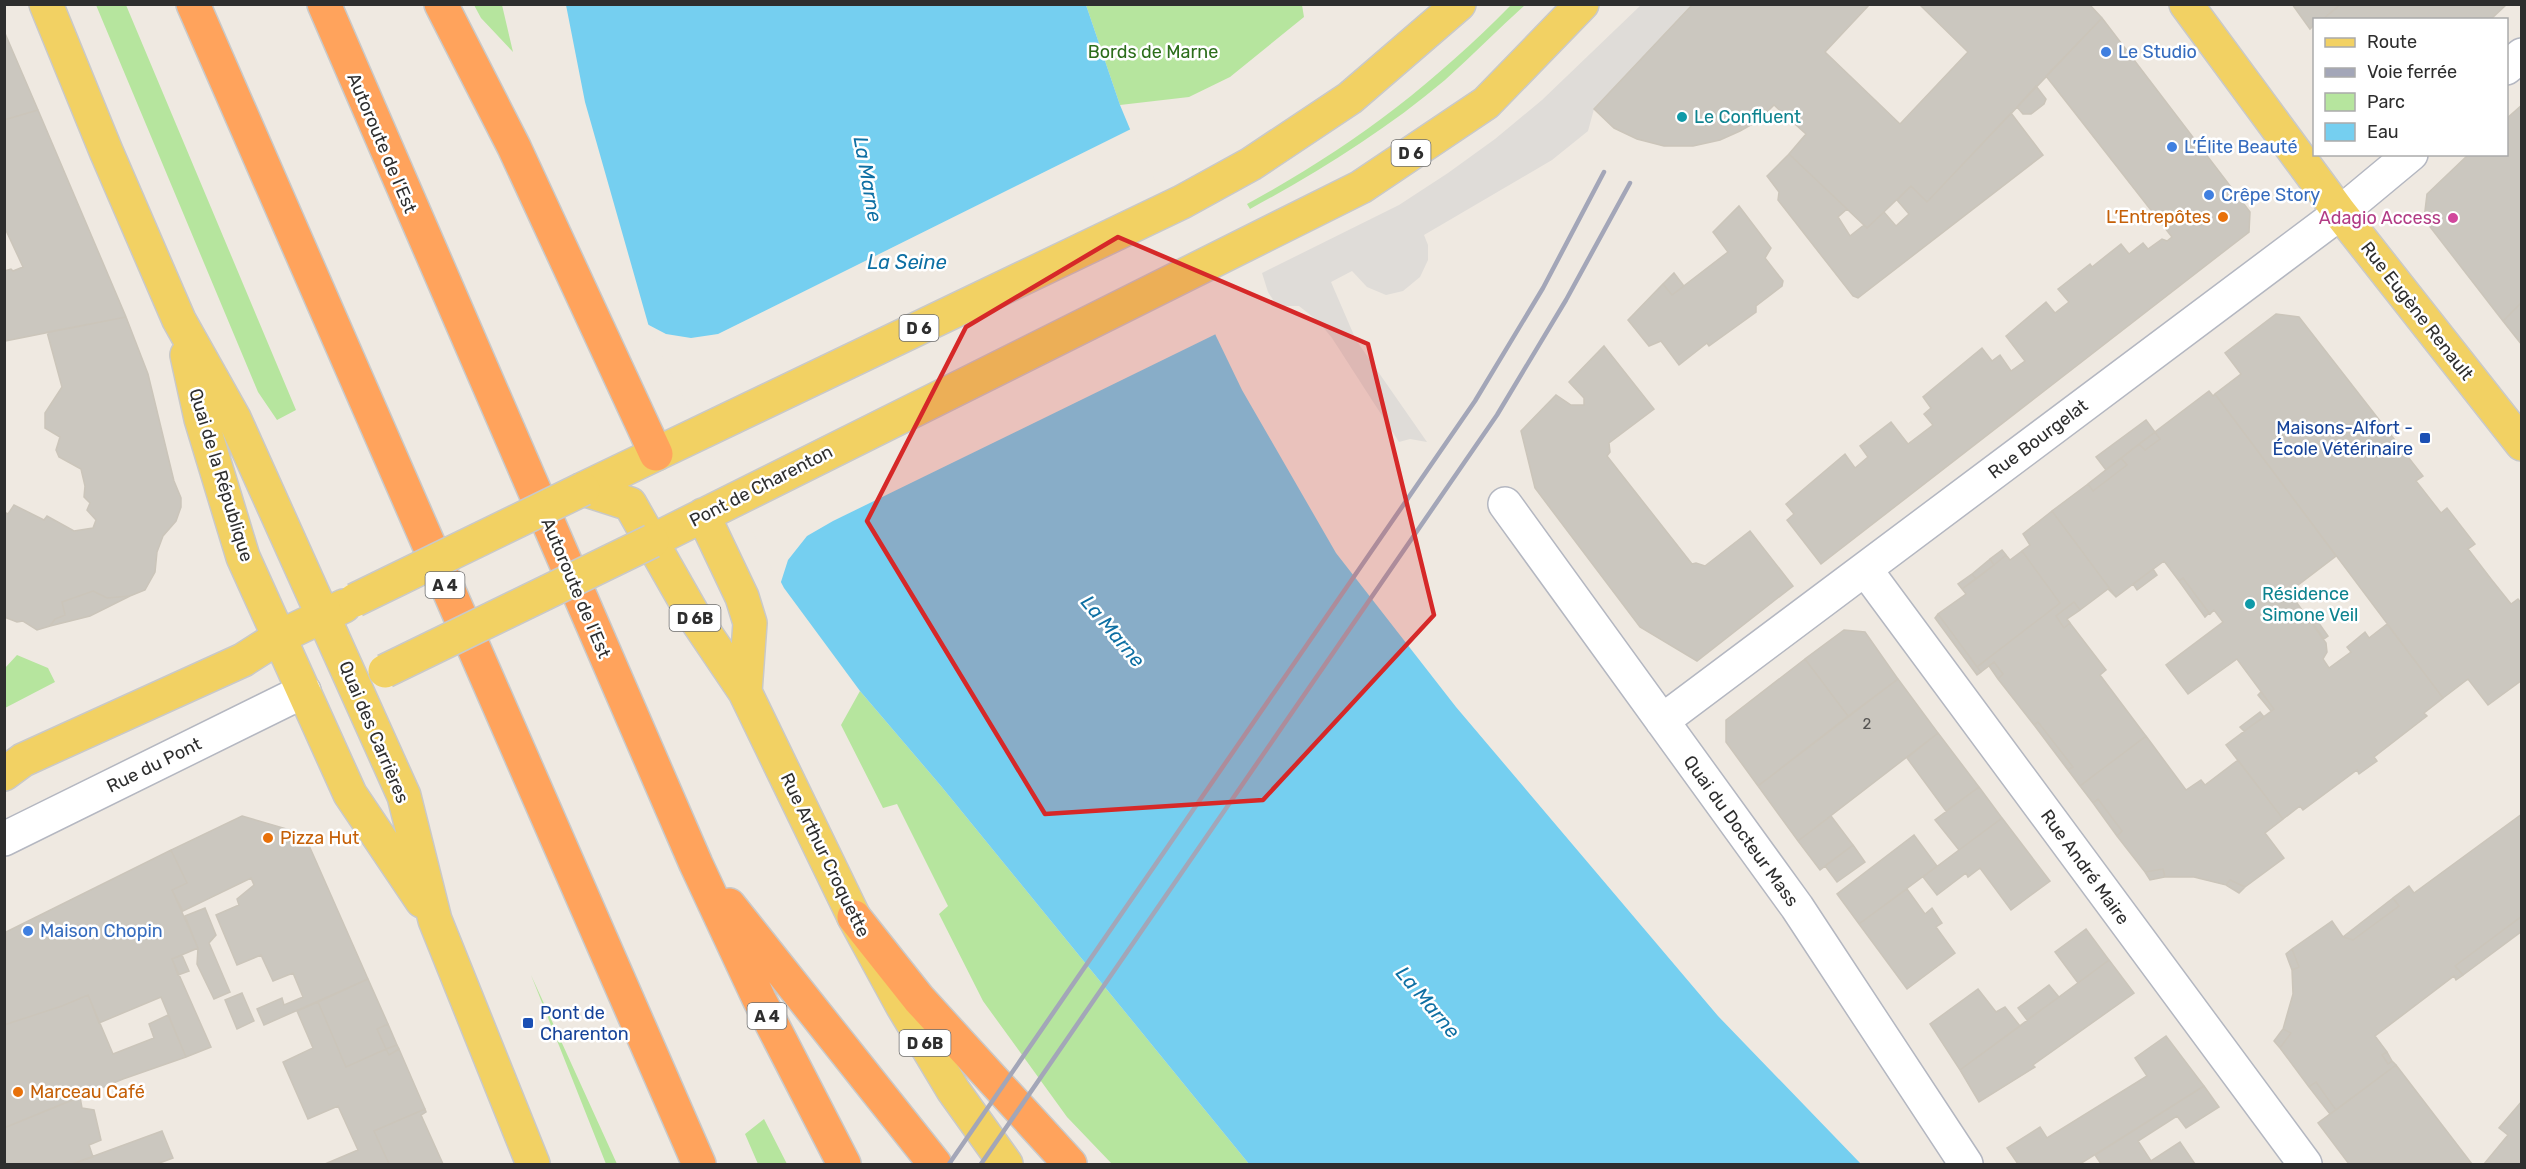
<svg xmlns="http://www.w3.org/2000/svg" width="2526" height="1169" font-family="Rubik,sans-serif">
	<rect width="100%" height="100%" fill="#efe9e1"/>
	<path fill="#b6e59e" d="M96,5H126L296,410L277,420L258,392Z
		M474,5H502L513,52L481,18Z
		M1086,5H1302L1304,17L1230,77L1189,97L1120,105Z
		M1511,5H1525C1498,29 1472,56 1445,80C1386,130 1318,172 1250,209L1247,204C1350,148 1429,88 1511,5Z
		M17,655L48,668L55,682L5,708V668Z
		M860,691L941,786L1249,1164H1112L1067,1117L983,1001L939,914L948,906L897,804L883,808L841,725Z
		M531,975L617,1164H606Z
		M764,1119L787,1164H758L745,1134Z"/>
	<path fill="#dfdcd8" d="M1641,5H1693L1594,109L1588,131L1552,160L1424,235L1428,245V260L1420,277L1403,291L1386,295L1367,287L1352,271L1331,282L1356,340L1427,442L1410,439L1399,442L1332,338L1318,321L1299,306H1277L1268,292L1262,273L1399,205L1448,173L1495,139L1542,100Z"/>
	<path fill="#75cff0" d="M566,5H1086L1120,105L1216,336L1242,390L1336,553L1456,707L1718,1016L1861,1164H1249L941,786L860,691L784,588L649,327L585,102Z"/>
	<path fill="#efe9e1" d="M1133,128L1218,333L833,521L807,536L788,560L780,585L645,323L666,334L691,338L718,334Z"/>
	<path fill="#cbc7bf" stroke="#cbc5ba" stroke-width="1.5" d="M1693,4H1870L1825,52L1900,124L1968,52L1919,4H2089L2102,18L1927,202L1911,186L1867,228L1789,154L1806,134L1774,105L1758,121L1740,131L1720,140L1693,146H1664L1637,139L1614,128L1594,109Z
		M2292,4H2341L2322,20H2314V25L2310,29Z
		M2341,4H2507L2490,20H2322Z
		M2102,18L2250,212L2249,232L1821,564L1787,520L1794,514L1786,504L1845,454L1855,468L1868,457L1860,446L1891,422L1908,444L1933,425L1924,414L1931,408L1923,397L1982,348L1992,361L2000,355L2011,371L2025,361L2006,336L2046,302L2055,313L2069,302L2058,289L2090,264L2092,267L2121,244L2129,254L2143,243L2148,249L2162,239L2167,241L2172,237L2046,76Z
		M4,31L38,110L4,120Z
		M2036,86L2046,99L2044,104L2031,114H2023L2017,107Z
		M2522,105V302L2503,321L2424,219L2427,194L2469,154H2506V119Z
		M38,110L126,317L5,341L4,271L11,269L13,271L23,267L4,226V120Z
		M2011,113L2043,155L1858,298L1853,296L1778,200L1779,192L1767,176L1789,154L1847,209L1838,217L1850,236L1864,225L1867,228L1884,212L1896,226L1909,214L1897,200L1911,186L1927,202Z
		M1739,206L1771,248L1765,258L1783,281L1782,286L1756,306V312L1709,346L1707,343L1679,365L1661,341L1649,346L1628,320L1663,284L1672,295L1728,252L1713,232Z
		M1674,273L1684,286L1672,295L1663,284Z
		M2522,302V345L2503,321Z
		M2276,314L2299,317L2423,476L2416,481L2441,513L2447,508L2475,544L2468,549L2491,579L2511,604L2518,599L2522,604V680L2488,705L2468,679L2443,698L2215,394L2241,374L2225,353Z
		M126,317L148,374L174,481L181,498V507L176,521L163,536L157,552L155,572L145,590L130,596L107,598L93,591L62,602L65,615L55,619L50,626L37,630L23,621L17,622L4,617V512L8,514L14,505L44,520L47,516L74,531L93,528L96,520L87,510L90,503L84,497L85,486L81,469L59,457L56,450L60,437L45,428V413L62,387L47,332Z
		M1604,346L1654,409L1609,443L1610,452L1607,456L1692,564L1696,563L1705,566L1750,531L1793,586L1697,661L1640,627L1535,488L1521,431L1556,395L1571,405H1584V398L1569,382Z
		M2209,391L2213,396L2215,394L2336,556L2289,592L2326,643L2327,652L2323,659L2329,668L2351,652L2347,647L2365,632L2369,638L2387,624L2443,698L2424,713L2427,716L2374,757L2377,761L2359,774L2357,770L2303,810L2300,806L2283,819L2226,745L2274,709L2237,659L2188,694L2166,665L2223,622L2214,610L2210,614L2183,578L2179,581L2164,561L2116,597L2052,511L2088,484L2093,491L2127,465L2121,458L2139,444L2145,450L2160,439L2155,432Z
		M2146,420L2155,432L2106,470L2096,457Z
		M2155,432L2160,439L2145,450L2139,444Z
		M2121,458L2127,465L2093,491L2088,484Z
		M2052,511L2116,597L2108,589L2080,610L2074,602L2056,616L2064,628L2070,623L2106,670L2100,675L2146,736L2080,786L2068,770L2073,767L2038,722L2034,725L1998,679L2003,674L1994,662L1981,672L1977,667L2060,603L2022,551L2030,545L2023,534Z
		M2002,550L2006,555L1994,565L1990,559Z
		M2022,551L2060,603L1977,667L1938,614L1966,594L1962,589L1994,565L2006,555L2010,560Z
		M1990,559L1994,565L1976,579L1972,574Z
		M2153,569L2157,575L2137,590L2133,584Z
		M1972,574L1976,579L1962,589L1958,584Z
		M2183,578L2209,613L2205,617L2179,581Z
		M93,591L107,598L130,596L90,616L50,626L55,619L65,615L62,602Z
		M2074,602L2080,610L2067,619L2070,623L2064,628L2056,616Z
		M2311,612L2328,636L2324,639L2307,616Z
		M1938,614L1981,672L1977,675L1935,618Z
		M1844,630L1865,632L1898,679L1848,716L1805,659Z
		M1805,659L1848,716L1758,786L1726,742V720Z
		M1994,662L2003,674L1998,679L1989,666Z
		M1898,679L1938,733L1798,841L1758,786Z
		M2261,692L2274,709L2271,711L2258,695Z
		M2260,712L2264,717L2244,731L2240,727Z
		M2038,722L2073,767L2068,770L2034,725Z
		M1938,733L1979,787L1946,811L1907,758Z
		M2146,736L2186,790L2201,780L2205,785L2238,760L2283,819L2265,833L2284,858L2245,887L2230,880L2226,885L2194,877H2165L2163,869L2145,872L2117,836L2122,831L2098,799L2093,803L2080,786Z
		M1979,787L2002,818L1959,850L1935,820Z
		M2098,799L2122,831L2117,836L2093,803Z
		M2522,814V916L2455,966L2463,975L2456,980L2454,976L2375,1036L2387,1052L2382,1055L2388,1064L2392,1061L2396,1065L2336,1110L2316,1082L2309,1087L2280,1048L2291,1033L2283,1029L2293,994L2292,970L2299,967L2292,949L2332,921L2343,937L2353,940L2399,906L2393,898L2409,886L2414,893Z
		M242,816L304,834L368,979L264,1025L257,1009L282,998L284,1005L303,997L293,973L273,981L261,955L237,965L216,915L239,905L237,899L254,885L251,878L183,911L172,890L187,883L171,850Z
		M1831,816L1853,845L1820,870L1798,841Z
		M2002,818L2050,881L2011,910L1980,868L1968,877L1966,873L1937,895L1923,877Z
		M1914,835L1937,866L1859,924L1837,894Z
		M1853,845L1865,862L1837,882L1825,866Z
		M171,850L187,883L172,890L198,948L172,959L211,1047L186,1057L161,997L99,1023L88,995L62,1006L4,1025L6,932Z
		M2163,869L2165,877L2150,880L2145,872Z
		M2230,880L2245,887L2239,893L2226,885Z
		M1907,889L1925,914L1932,908L1942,923L1936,927L1955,953L1907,989L1859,924Z
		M2393,898L2399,906L2353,940L2343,937Z
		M205,908L216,935L209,943L230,992L214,999L197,964L198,948L185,916Z
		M2522,916V931L2463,975L2455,966Z
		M2086,929L2109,960L2078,983L2055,952Z
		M2292,949L2299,967L2292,970L2286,954Z
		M182,955L189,971L178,975L172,959Z
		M2109,960L2134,993L2033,1065L2035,1067L1979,1102L1960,1070Z
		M368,979L388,1024L377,1029L386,1049L346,1067L318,1002Z
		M2049,985L2059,997L2027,1020L2018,1008Z
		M1978,989L1996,1012L2005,1007L2020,1026L1960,1070L1930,1024Z
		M242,993L254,1021L237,1029L225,1000Z
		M88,995L113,1054L154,1038L149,1024L168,1015L186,1057L123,1079L4,1128V1025L62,1006Z
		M318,1002L346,1067L386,1049L389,1055L399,1049L425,1109L374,1131L389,1164H325L358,1150L338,1106L308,1119L283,1062L313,1048L297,1011Z
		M388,1024L397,1045L386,1049L377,1029Z
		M2283,1029L2291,1033L2280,1048L2274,1041Z
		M2166,1036L2204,1086L2080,1164H2018L2007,1148L2040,1127L2047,1138L2147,1076L2135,1058Z
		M397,1045L399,1049L389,1055L386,1049Z
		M2387,1052L2392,1061L2388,1064L2382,1055Z
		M2396,1065L2472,1164H2349L2318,1123Z
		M2316,1082L2336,1110L2330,1114L2309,1087Z
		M2204,1086L2219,1107L2186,1128L2177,1116L2138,1141L2151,1161L2180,1142L2195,1164H2101L2095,1155Z
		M80,1097L82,1108L94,1110L101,1140L89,1145L93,1157L72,1164H4V1128Z
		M2522,1101V1164H2484L2508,1135L2499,1128Z
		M425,1109L426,1112L421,1115L443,1164H389L374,1131Z
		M162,1131L173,1158L157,1164H72Z"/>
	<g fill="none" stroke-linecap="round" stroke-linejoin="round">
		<defs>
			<path id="minor" d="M2506,68L2522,55
				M1505,504L1797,907L1966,1164
				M1865,569L2305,1164
				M1662,721L2340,213L2411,154
				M4,839L304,691"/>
			<path id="major" d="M46,4L106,151L179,320L234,418L404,796L435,920L533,1164
				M2186,4L2340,213L2522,444
				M187,355L201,419L243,557L350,794L422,901
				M583,489L1182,202L1251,164L1350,98L1459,4
				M583,489L630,504L695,618L745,692L854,917L902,1005L953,1090L1006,1164
				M703,515L742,597L750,623L745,692
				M652,541L1361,187L1486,103L1582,4
				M4,774L23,760L243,660L279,637L344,606"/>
			<path id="highway" d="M193,4L699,1164
				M324,4L696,864L759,999L844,1164
				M441,4L514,147L656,454
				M729,905L935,1164
				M854,917L919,999L1070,1164"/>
		</defs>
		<use href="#minor" stroke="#b4b7c1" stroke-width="36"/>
		<use href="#major" stroke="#c9c9c9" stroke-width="36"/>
		<use href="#highway" stroke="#c9c9c9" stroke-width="36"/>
		<use href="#minor" stroke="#fff" stroke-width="33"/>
		<use href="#major" stroke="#f2d163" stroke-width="33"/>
		<use href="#highway" stroke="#ffa35c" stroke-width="33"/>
		<path stroke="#a3a6b8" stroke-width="4.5" d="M949,1164L1475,401L1543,288L1604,172
			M981,1164L1497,415L1566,300L1630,183"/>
		<defs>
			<path id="major-bridge" d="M355,600L583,489
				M385,671L652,541"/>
		</defs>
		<use href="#major-bridge" stroke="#c9c9c9" stroke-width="36" stroke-linecap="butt"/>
		<use href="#major-bridge" stroke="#f2d163" stroke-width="33"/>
	</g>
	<path fill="#d62828" fill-opacity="0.2" stroke="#d62828" stroke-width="4.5" stroke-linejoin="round" d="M1118,237L1368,344L1434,615L1263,800L1045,814L867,521L966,327Z"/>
	<g fill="#3f7fe0" stroke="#fff" stroke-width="2">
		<circle cx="2106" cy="52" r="6"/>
		<circle cx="2172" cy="147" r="6"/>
		<circle cx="2209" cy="195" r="6"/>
		<circle cx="28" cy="931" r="6"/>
	</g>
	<g fill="#0f9aa8" stroke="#fff" stroke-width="2">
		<circle cx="1682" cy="117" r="6"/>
		<circle cx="2250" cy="604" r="6"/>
	</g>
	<g fill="#e8710a" stroke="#fff" stroke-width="2">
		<circle cx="2223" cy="217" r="6"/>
		<circle cx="268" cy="838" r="6"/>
		<circle cx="18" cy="1092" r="6"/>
	</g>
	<circle fill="#d1479c" stroke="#fff" stroke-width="2" cx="2453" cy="218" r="6"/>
	<g fill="#1a4fb4" stroke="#fff" stroke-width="2">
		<rect x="2419" y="432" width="12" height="12" rx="3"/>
		<rect x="522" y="1017" width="12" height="12" rx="3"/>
	</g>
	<g text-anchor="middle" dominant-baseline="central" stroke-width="5" stroke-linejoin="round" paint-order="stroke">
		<g font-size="15" fill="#555452">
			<text x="1867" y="724">2</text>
		</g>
		<g fill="#fff" stroke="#6d6d6d" stroke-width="1.5">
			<rect x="1391.5" y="140" width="39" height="26" rx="4.5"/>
			<rect x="899.5" y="315" width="39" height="26" rx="4.5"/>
			<rect x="425.5" y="572" width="39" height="26" rx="4.5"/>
			<rect x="669.5" y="605" width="51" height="26" rx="4.5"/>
			<rect x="747.5" y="1003" width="39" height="26" rx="4.5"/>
			<rect x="899.5" y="1030" width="51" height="26" rx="4.5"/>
		</g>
		<g font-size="16" font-weight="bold" fill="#2e2e2e">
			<text x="1411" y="153">D 6</text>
			<text x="919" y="328">D 6</text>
			<text x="445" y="585">A 4</text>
			<text x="695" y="618">D 6B</text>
			<text x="767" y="1016">A 4</text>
			<text x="925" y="1043">D 6B</text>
		</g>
		<g font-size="18" fill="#2c6e1b" stroke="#fff">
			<text x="1153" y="52">Bords de Marne</text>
		</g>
		<g font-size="18" fill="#366cbe" stroke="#fff" text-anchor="start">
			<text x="2118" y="52">Le Studio</text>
			<text x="2184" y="147">L’Élite Beauté</text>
			<text x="2221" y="195">Crêpe Story</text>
			<text x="40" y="931">Maison Chopin</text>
		</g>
		<g font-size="18" fill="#0d838f" stroke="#fff" text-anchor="start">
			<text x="1694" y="117">Le Confluent</text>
			<text x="2262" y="594">Résidence<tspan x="2262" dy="21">Simone Veil</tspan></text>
		</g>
		<g font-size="18" fill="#2e2e2e" stroke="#fff">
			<text transform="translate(382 143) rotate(67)">Autoroute de l’Est</text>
			<text transform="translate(2417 311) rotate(52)">Rue Eugène Renault</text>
			<text transform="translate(2038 439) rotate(-37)">Rue Bourgelat</text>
			<text transform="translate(221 475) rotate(73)">Quai de la République</text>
			<text transform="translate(761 486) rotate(-27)">Pont de Charenton</text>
			<text transform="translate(576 588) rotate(67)">Autoroute de l’Est</text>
			<text transform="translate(374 732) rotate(67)">Quai des Carrières</text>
			<text transform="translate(154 765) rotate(-26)">Rue du Pont</text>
			<text transform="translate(1741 831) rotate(54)">Quai du Docteur Mass</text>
			<text transform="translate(825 855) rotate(64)">Rue Arthur Croquette</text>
			<text transform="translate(2085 867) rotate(54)">Rue André Maire</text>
		</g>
		<g font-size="18" fill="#c56008" stroke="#fff" text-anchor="start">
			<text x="2211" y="217" text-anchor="end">L’Entrepôtes</text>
			<text x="280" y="838">Pizza Hut</text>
			<text x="30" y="1092">Marceau Café</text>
		</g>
		<g font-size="18" fill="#b23c85" stroke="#fff" text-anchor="end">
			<text x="2441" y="218">Adagio Access</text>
		</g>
		<g font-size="18" fill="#164399" stroke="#fff" text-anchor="end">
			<text x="2413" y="428">Maisons-Alfort -<tspan x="2413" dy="21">École Vétérinaire</tspan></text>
			<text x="540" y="1013" text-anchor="start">Pont de<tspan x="540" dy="21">Charenton</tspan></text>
		</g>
		<g font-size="20" font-style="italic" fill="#0d6fa3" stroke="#fff">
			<text transform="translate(868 179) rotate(80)">La Marne</text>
			<text x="907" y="262">La Seine</text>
			<text transform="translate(1113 631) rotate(50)">La Marne</text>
			<text transform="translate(1428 1002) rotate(50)">La Marne</text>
		</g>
	</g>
	<rect width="2526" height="1169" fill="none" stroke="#2e2e2e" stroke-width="12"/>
	<rect x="2313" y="18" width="195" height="138" fill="#ffffff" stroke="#ababab" stroke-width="1.5"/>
	<rect x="2325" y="38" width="30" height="9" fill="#f2d163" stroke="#ababab" stroke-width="1.5"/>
	<text x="2367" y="48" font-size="18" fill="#2e2e2e">Route</text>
	<rect x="2325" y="68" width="30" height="9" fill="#a3a6b8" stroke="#ababab" stroke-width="1.5"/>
	<text x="2367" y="78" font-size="18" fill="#2e2e2e">Voie ferrée</text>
	<rect x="2325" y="93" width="30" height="18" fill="#b6e59e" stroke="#ababab" stroke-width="1.5"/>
	<text x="2367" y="108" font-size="18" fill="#2e2e2e">Parc</text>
	<rect x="2325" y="123" width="30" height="18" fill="#75cff0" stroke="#ababab" stroke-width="1.5"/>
	<text x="2367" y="138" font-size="18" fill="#2e2e2e">Eau</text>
</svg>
